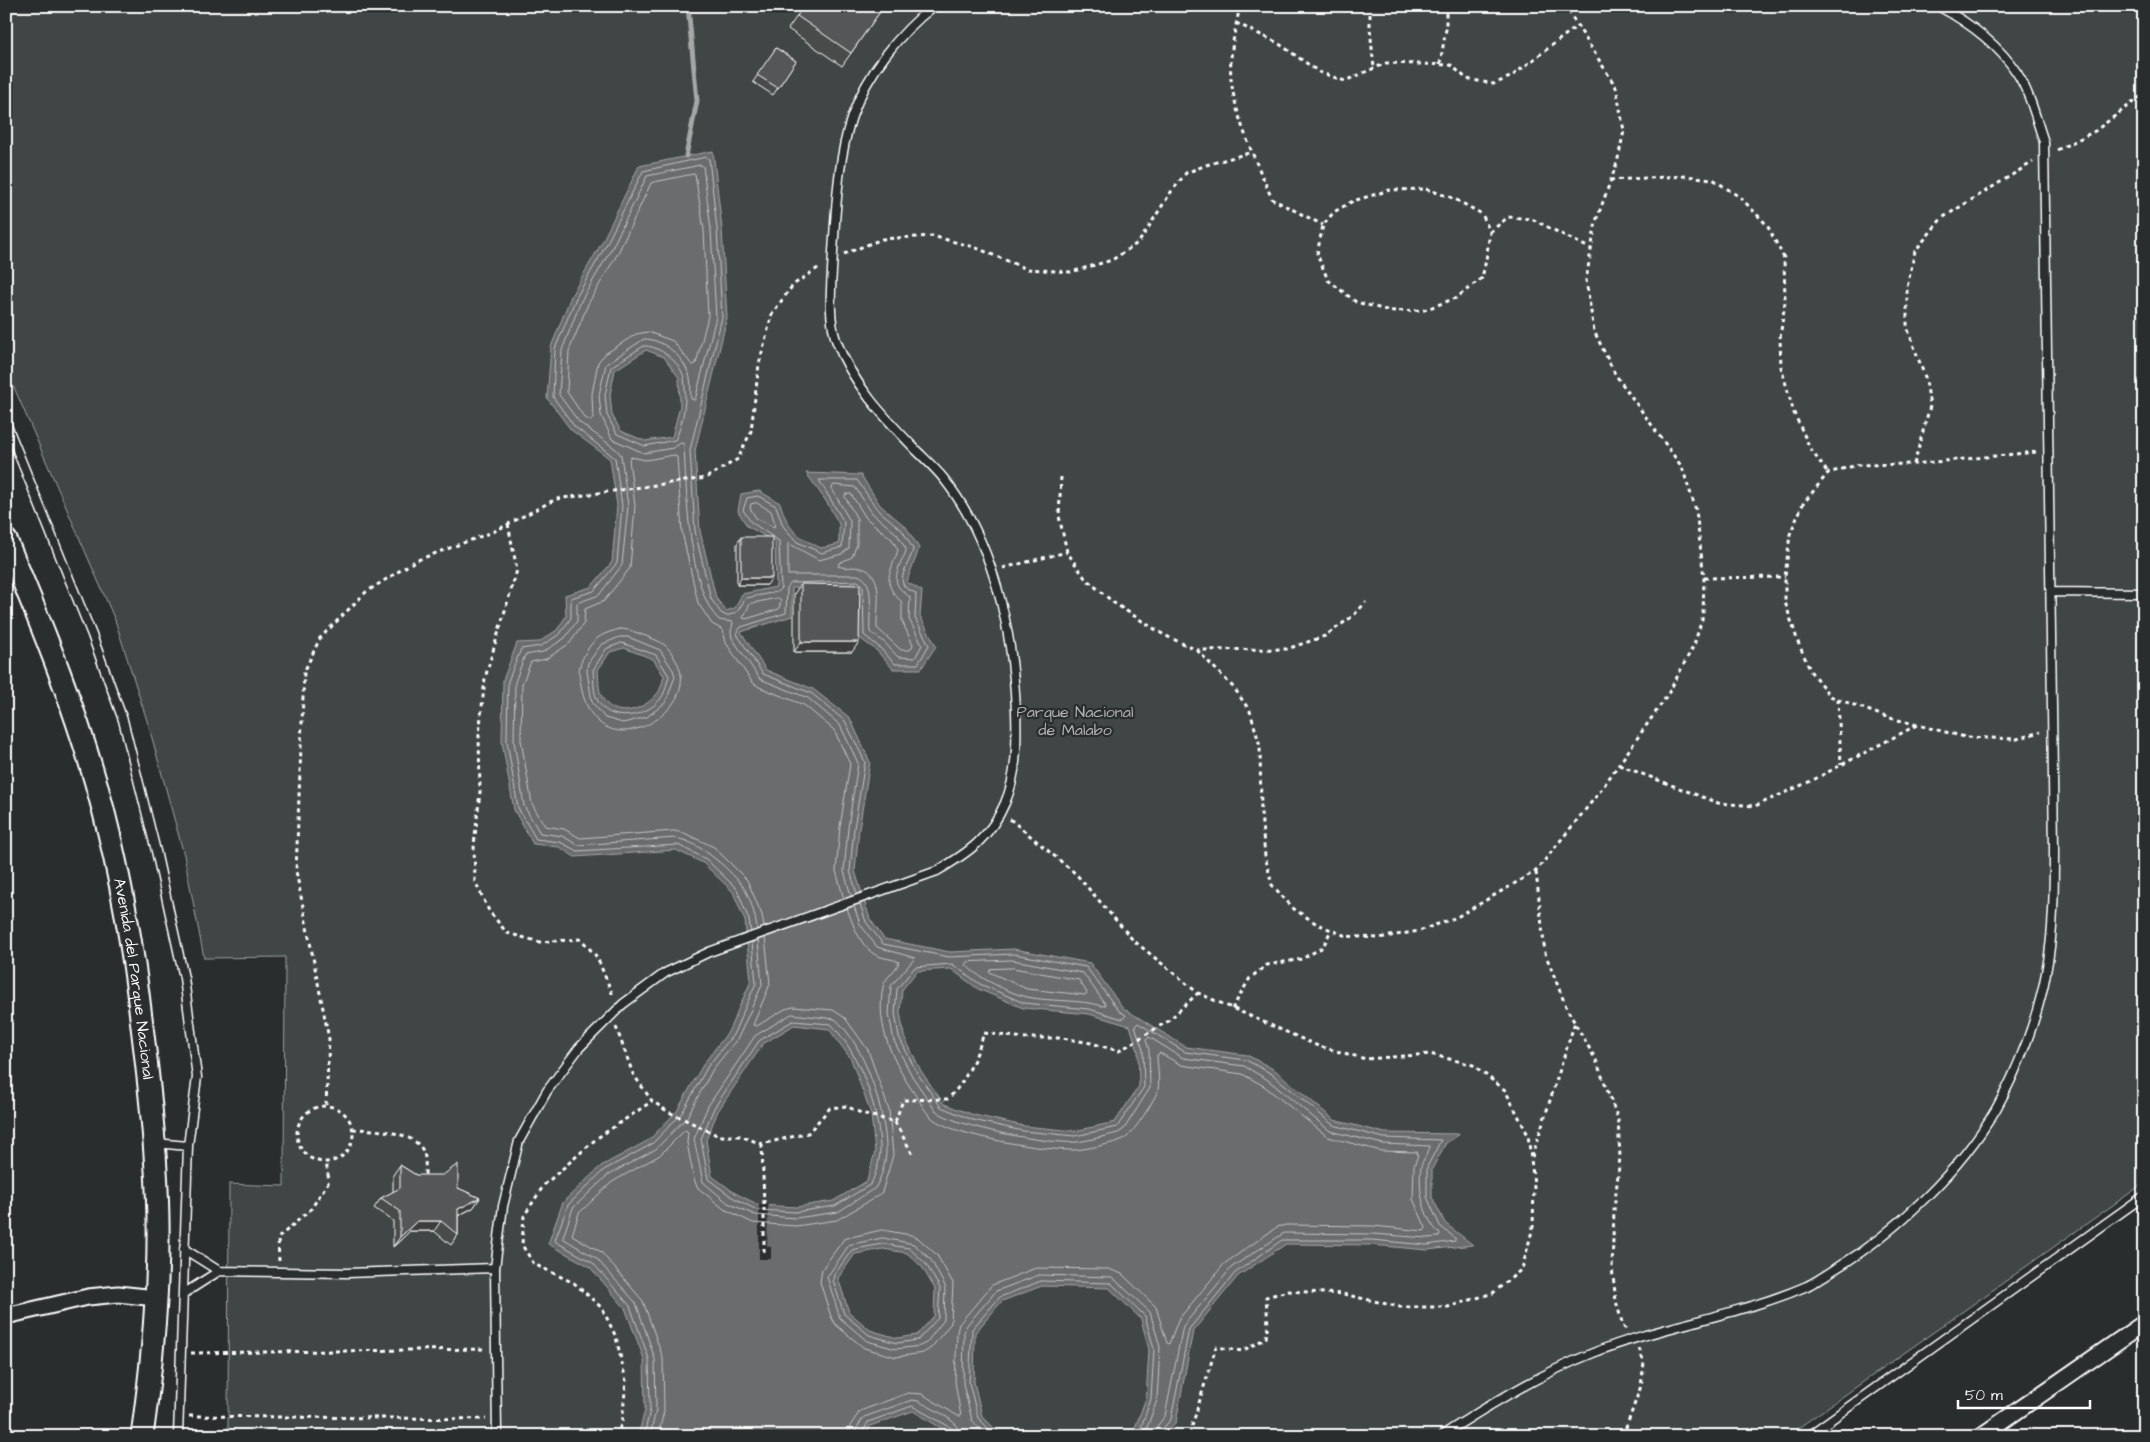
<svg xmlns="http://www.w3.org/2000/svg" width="2150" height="1442" font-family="'Architects Daughter',sans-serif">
	<rect width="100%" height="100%" fill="#2a2d2e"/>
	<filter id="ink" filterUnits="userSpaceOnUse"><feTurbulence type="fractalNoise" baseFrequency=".02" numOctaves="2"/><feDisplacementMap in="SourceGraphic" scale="10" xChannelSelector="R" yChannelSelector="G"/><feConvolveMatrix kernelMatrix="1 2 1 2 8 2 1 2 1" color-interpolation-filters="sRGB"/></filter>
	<g filter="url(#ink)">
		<path fill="#414445" stroke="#a0a2a2" d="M6,6H2144V1183L1787,1436H228L229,1184L284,1186L285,957L204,958L184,855L149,727L115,620L6,369Z"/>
		<path fill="#6a6c6d" stroke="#a6a7a7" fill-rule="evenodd" d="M713,151L722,229L727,318L695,451L700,531L716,598L726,611L735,608L742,594L776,587L775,542L747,526L738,511L741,494L759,491L780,503C789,531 795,535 821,548L839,544V524L826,501L806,473L861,475L880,505L906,527L919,548C916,560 910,570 907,582L922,591L920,616L936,646L921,669H893L876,650L858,637V586L792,588V616L741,632L766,670L813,689L850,718L870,762L859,829L855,871L870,919L884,939L950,952L1014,949L1090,963L1123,1008L1186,1047L1247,1055L1275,1070L1334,1120L1385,1133L1460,1134L1446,1143L1432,1169V1197L1445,1223L1473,1245L1427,1250L1372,1245L1286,1244L1238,1276L1193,1331L1176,1422L1163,1436H1132L1146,1398L1149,1350L1141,1319L1109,1288L1042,1286L1002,1301L975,1333L974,1382L982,1416L995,1429L1006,1436H954L913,1411L870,1426L866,1436H638L645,1410L644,1359L625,1308L589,1266L548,1244L563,1202L601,1166L649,1140L677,1111L704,1063L728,1032L751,981L745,921L733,892L703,863L676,850L575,857L559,847L533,844L514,810L502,742L503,680L517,643L539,642L557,630L566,616L565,595L591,587L612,562L617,505L610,459L571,430L547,398L551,347L571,296L601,244L639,166ZM646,350L664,357L679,378L680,406L672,437L645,441L621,431L612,415L610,395L615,370ZM624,648L653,659L664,676C662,682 661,690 657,694C643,711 614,720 602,697C598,690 599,678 598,670L610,652ZM951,969L978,989L1023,1008L1089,1014L1130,1026L1138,1051L1139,1086L1115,1122L1075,1131L1024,1126L974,1115L944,1104L921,1071L904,1036L900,1012L902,990L917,971ZM794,1025L829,1029L851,1059L871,1114L875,1152L867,1181L833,1201L796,1207L759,1205L735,1193L712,1176L706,1140L718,1111L763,1044ZM883,1249L907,1253L922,1267L935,1289L934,1316L917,1335L897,1338L870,1330L849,1312L838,1278L855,1254Z"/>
		<path fill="#2a2d2e" d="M759,1205H768L767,1246L771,1247V1259H759Z"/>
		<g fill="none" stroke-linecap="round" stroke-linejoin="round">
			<path stroke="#c3c4c5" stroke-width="1" d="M695,174L704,230L708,316L696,364L692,365L673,341L648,332L636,334L605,354L598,362L592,394L593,419L590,421L584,417L567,392L569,351L588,304L618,253L651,183Z
				M644,346C659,345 681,363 684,378C687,397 684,423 675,440L645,446L617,434L607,415L605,395L611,367Z
				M834,485L855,487L872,513L897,534L906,549C906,555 902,558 900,564C893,582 896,587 910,597L909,619L922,645L915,658L898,657L884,642L870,632C868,616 877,579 857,575H788V543L819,560L842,554L849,548L850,521L832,489Z
				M846,494H851L866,518L892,539L898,550C891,572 880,583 902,602V621L913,645L910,650H901L877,628C876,610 886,573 861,568C854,566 845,569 838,566L839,563L852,557L857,544V519L845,497Z
				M757,503L771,511L775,524L774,527L756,518L750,508L751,504Z
				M778,598L781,600L779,609L746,619L743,618L750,604Z
				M620,629C629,629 637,633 646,636C652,639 658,640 663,644C669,647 672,654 675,659C697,693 657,730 623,731C597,731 584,707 581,685C580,679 578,672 580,666C582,657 591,642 599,637C605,633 613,631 620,629Z
				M620,637H628L660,650L673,670L675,676L666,702L647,717L623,723L605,718L592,702L587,671L588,663L601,645Z
				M622,643L656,655L669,676C667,682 666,689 663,695C651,717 607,727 596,697C593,689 594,678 593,670L606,649Z
				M860,904L866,922L883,944L949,957L1014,954L1086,967L1119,1011L1126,1015L1123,1019L1089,1009L1024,1003L980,984L952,964L915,967L897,989L895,1013L899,1037L917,1073L941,1107L973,1120L1023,1131L1075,1136L1117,1127L1144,1087L1143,1050L1135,1026L1138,1023L1185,1052L1246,1060L1272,1074L1333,1125L1384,1138L1441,1140L1427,1167V1197L1440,1226L1455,1238V1241L1427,1245L1372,1240H1282L1235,1273L1189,1329L1171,1419L1161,1431L1160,1436
				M854,906L860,924L877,947L915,958L891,986L889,1014L894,1041L912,1076L935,1110C953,1127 1052,1145 1077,1142C1091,1140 1105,1136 1118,1133L1124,1129L1150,1088L1149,1050L1146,1040L1149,1037L1183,1058L1244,1066L1268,1080L1330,1131L1383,1144L1430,1146C1429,1153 1422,1160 1421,1167C1418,1189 1423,1218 1440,1234L1439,1237L1427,1238L1373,1234L1284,1233L1232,1267L1183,1326L1165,1416L1155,1429L1153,1436
				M847,908C852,923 861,948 876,955C883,959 892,958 899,962C896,971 885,977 883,987C875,1027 894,1064 916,1096C921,1103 925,1112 932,1118C952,1136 1047,1151 1075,1150C1086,1149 1119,1143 1127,1137C1134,1131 1156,1099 1158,1089C1160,1079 1157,1066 1157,1055L1160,1053L1181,1065L1242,1074L1264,1086L1328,1137L1381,1151L1417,1152L1418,1155L1414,1166L1413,1199L1426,1228L1424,1231L1373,1226L1286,1225L1277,1227L1224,1264L1178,1320L1169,1344L1167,1343L1156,1307L1122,1274L1109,1269L1036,1268L992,1285L959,1324L957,1332L955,1382L961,1416H958L922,1394L908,1393L860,1411L850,1426L848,1436
				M764,927L762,915L747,880L714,847L684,833L674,831L580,838L564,829L545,826L532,804L521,740L522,684L531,662L546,659L570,643L584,623L585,609L604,601L630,568L635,506L629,459L631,457L646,460L674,455L677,457L682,532L698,603L712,624L723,630L726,643L752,682L759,687L804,705L834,730L850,764L840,827L836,871L844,899
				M757,930C756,916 750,896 742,885C727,867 698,841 675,838L578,845L562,836L540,833L524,806L514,741L515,682L525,655L543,652L565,638L577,621V603L599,595L622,565L628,506L621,455L617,450L579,422L559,395L562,350L581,301L611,250L647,176L700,165L703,166L711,230L716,317L695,400L691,399C690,392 692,382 689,375C683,356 663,339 644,339L606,364L599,395L601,415L612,439L644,453L673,448L681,443L684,444C686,485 688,591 719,620L733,622L731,632L732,638L760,679L808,698L840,725L858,763L848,828L844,871L851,896
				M751,932L749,920L737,889L706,859L678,845L577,851L560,842L536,839L518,808L507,741L508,681L521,649L541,646L560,634L571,618V598L594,591L617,563L622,506L615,458L575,427L553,397L555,349L576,298L605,247L643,171L706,157L709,159L717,229L722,317L690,450L695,531L711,599L721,613L727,616L737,612L746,598L777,592L781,588L779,541L751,522L743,510L747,498L758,496L776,506L783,526L797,542L822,553L842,547L844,522L819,480H857L877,509L902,530L913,549C912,558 899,575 903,584C905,589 913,591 916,594L915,618L929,645L918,664H895L879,647L864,635L863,586L858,581L791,583L787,588L786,613L741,627L737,632L738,636L763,674L811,693L845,721L865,762L854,828L850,871L857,894
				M1013,960L1083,973L1106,1005L1103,1006C1078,999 1052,1002 1027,997C1010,993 978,978 966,965L968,962Z
				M1013,968L1079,980L1087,993L1085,995L1027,989L989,972L991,969Z
				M792,1014L835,1019C864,1043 887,1114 886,1152C886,1162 881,1179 875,1188L838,1212L796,1218L755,1215L728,1203L703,1182L694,1139L708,1106L755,1036Z
				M793,1021L831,1024C860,1054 880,1110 880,1151C880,1161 875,1175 871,1184L835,1206L796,1212L757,1210L732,1197L708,1179L701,1139L714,1108L759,1041Z
				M882,1230L911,1235L918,1238L937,1255L953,1283L951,1323L931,1348L923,1353L896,1357L864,1348L836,1325L831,1317L820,1282L822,1269L844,1239Z
				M883,1238L914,1244L931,1260L945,1286L944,1320L926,1343L920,1346L896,1349L867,1341L840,1318L827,1277L849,1245Z
				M883,1244L909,1248L926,1264L940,1288L938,1318L918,1340L897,1343L869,1335L844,1314L833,1280L834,1275L852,1250Z
				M644,1436L650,1410L649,1359L630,1306L592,1262L556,1242L555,1240L568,1205L604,1170L652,1144L682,1113L708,1066L733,1035L756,983L752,942
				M650,1436L656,1410L655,1359L636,1303L596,1258L564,1239L563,1237L573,1208L608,1175L656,1149L687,1117L713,1069L738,1038L762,985L758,940
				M658,1436L664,1411L663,1358L643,1301L601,1252L572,1235L579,1213L612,1182L660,1155L685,1130L688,1132L687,1143L694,1179L697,1187L724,1209L753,1223L796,1226L837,1220L876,1197L882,1192L893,1155L889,1110L868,1050L845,1018L833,1010L793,1007L785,1009L757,1026L753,1025L770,984L765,937
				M855,1436L856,1429L864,1417L912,1400L918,1401C931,1408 961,1421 962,1436
				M861,1436L868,1422L912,1406L950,1427L955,1431L956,1436
				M986,1436L972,1420L963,1384L964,1332L967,1325L996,1291L1039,1275L1112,1277L1150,1312L1160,1347L1157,1400L1144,1436
				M996,1436L978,1418L969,1383L972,1329L1000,1297L1041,1281L1111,1283L1145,1316L1154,1349L1151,1399L1138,1436"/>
			<path stroke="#a6a7a7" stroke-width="5" d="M686,156L697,101L688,6"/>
			<defs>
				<path id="lane" d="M6,423L92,635L123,720L156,851L184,978L197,1077L188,1146L178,1436
					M2051,592L2144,593
					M155,1143L188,1146
					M184,1249L219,1271L347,1273L495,1268
					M183,1294L219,1271
					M497,1436L495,1268L503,1206L519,1141L547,1091L579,1048L623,1004L665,973L709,952L937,871C968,853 990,838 1005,803C1017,776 1017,741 1016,711C1013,633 994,542 944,479C936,469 926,460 917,451C885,418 852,384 836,340C827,314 832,280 833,252C836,209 838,157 852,116C867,74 899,33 934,6
					M1441,1436C1489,1405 1540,1374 1593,1353C1662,1325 1738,1316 1807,1286C1817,1281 1826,1275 1835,1269C1896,1232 1960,1171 1996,1109C2018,1070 2038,1017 2046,973C2054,932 2054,890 2054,848L2044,142C2036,119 2030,93 2017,73C1998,44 1968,22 1938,6
					M1808,1436L2144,1196"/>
				<path id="street" d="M6,1316L88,1297L118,1294L156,1298
					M1981,1436L2144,1323"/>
				<g id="secondary">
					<path id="s1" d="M6,540C43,628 79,716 103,809C121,879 134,955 142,1026C150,1090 157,1155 158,1220C159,1291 152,1365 142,1436"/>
				</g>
			</defs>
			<use href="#lane" stroke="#fff" stroke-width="11"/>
			<use href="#street" stroke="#fff" stroke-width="19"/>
			<use href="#secondary" stroke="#fff" stroke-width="25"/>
			<path stroke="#fff" stroke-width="3" stroke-dasharray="4 4" stroke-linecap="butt" d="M1240,6C1235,30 1229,55 1231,79C1236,121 1256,161 1272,199L1323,225
				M1370,6V28L1374,68
				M1236,23L1278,43L1319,72L1345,81L1386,63L1451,65L1467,79L1494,84L1512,76L1577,26
				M1440,64L1446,29V6
				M2057,150L2095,131L2144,94
				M1610,180L1686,176L1713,179L1741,198L1767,225L1784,258L1785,302L1780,338L1781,367L1794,413L1811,450L1828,473
				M1426,189L1453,198L1482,214L1490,232L1486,260L1482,278L1456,298L1424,310L1390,311L1356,302L1328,280L1317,254L1323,225L1334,212L1353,201L1390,190Z
				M1490,232L1508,217L1532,219L1591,249
				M844,254L882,239L932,236L974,247L1027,269L1071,272L1112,260L1139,242L1171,192L1186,173L1206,165L1252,152
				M2036,452L1914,464L1857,465L1828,473L1803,504L1790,534L1785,577V602L1798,642L1811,672L1830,696L1886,717L1965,737L2017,739L2040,732
				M1914,464L1930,406L1926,380L1907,327V287L1915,251L1942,218L2033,162
				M1061,477L1059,516L1067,552L1085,578L1114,603L1164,635L1197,650L1287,649L1325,636L1353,616L1366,602
				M508,524L517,570L485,678L479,735L480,792L474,845L475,881L489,911L507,933L540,942L581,939L597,957L612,993V997
				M1003,568L1067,552
				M1704,578L1785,577
				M1197,650L1234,688L1250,711L1260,746L1261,813L1265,856L1272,885L1294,909L1317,924L1346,936L1379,938L1419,931L1457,917L1536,871L1598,794L1667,696L1694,645L1703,616L1704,578L1696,510L1682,467L1615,374L1594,331L1586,280L1596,221L1617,163L1624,131L1616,87L1565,6
				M1838,699L1841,765
				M1619,765L1718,803L1755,806L1811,781L1917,725
				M1010,819L1076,874L1133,940L1198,993L1318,1046L1366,1059L1430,1054L1473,1065L1505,1090L1528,1135L1534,1184L1533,1227L1522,1269L1493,1293L1448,1307H1400L1343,1294L1288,1291L1266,1297L1268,1325L1266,1338L1242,1351L1216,1347L1189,1436
				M1536,872L1545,953L1567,1009L1596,1060L1618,1119L1620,1157L1614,1210L1612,1268L1616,1301L1623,1326L1626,1329
				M1232,1009L1250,978L1267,965L1302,959L1323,947L1331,930
				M616,1027L633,1074L652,1101L667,1111L719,1136H740L762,1144L808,1133L830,1108L846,1106L861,1113L895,1122L903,1100L948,1099C966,1081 976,1058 984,1033L1025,1038H1062L1091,1043L1119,1051L1168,1021L1198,993
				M326,1105L329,1039L296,871L304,672L320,638L366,592L415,561L495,531L556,499L706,478L738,459L751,431L759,364L772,314L793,285L821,266
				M297 1134a28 28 0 1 1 56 0a28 28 0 1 1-56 0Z
				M895,1122L913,1155
				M353,1129C374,1130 415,1130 424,1153C426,1159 425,1170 425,1176
				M762,1144L764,1205V1256
				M1532,1157L1575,1022
				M279,1261L278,1238L311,1209L329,1181L326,1162
				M191,1353L485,1349
				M189,1416L486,1419
				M616,1436L622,1423L626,1381L616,1337L602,1308L574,1283L534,1264L522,1245L524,1216L544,1185L596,1139L652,1101
				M1623,1436L1641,1386L1644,1363L1639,1348"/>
			<use href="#lane" stroke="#2a2d2e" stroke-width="8"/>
			<use href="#street" stroke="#2a2d2e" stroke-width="15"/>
			<use href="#secondary" stroke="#2a2d2e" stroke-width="21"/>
		</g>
		<path fill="#494b4c" stroke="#fff" d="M804,6H884L842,66L788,29Z
			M776,48L796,61L773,95L753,82Z
			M741,537L767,585H737V544Z
			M801,584L852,652H794V594Z
			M400,1165L416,1175L458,1188L480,1198L473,1208L458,1216V1235L451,1245L434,1231H410L393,1247V1221L374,1208L381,1198L393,1192V1175Z"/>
		<path fill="#3c3d3e" stroke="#fff" d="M741,578H772L767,585H737Z
			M801,642H859L852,652H794Z
			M480,1198L473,1208L451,1219L458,1209Z
			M417,1221H441L434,1231H410L393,1247L400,1237Z"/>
		<path fill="#555758" stroke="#fff" d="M804,6H884L851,53L797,16Z
			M776,48L796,61L778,88L757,75Z
			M741,537H772V578H741Z
			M801,584L860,585L859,642H801Z
			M458,1164V1188L480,1198L458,1209V1235L441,1221H417L400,1237V1211L381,1198L400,1188V1165L416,1175H443Z"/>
	</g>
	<g text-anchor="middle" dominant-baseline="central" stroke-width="4.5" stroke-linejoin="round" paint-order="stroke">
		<g font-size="16" fill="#b3b4b5" stroke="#2a2d2e">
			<text x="1075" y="712">Parque Nacional<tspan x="1075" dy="18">de Malabo</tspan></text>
		</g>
		<g font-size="16" fill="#fff" stroke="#2a2d2e">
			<text stroke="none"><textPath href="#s1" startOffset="459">Avenida del Parque Nacional</textPath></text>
		</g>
	</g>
	<rect width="2150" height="1442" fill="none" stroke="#2a2d2e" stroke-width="25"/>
	<rect x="12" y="12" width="2125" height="1417" fill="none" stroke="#fff" stroke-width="2" filter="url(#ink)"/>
	<path d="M1958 1400v8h132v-8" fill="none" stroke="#ffffff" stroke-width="2.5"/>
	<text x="1965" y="1400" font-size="15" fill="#ffffff" stroke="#2a2d2e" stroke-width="4" paint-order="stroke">50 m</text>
</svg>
